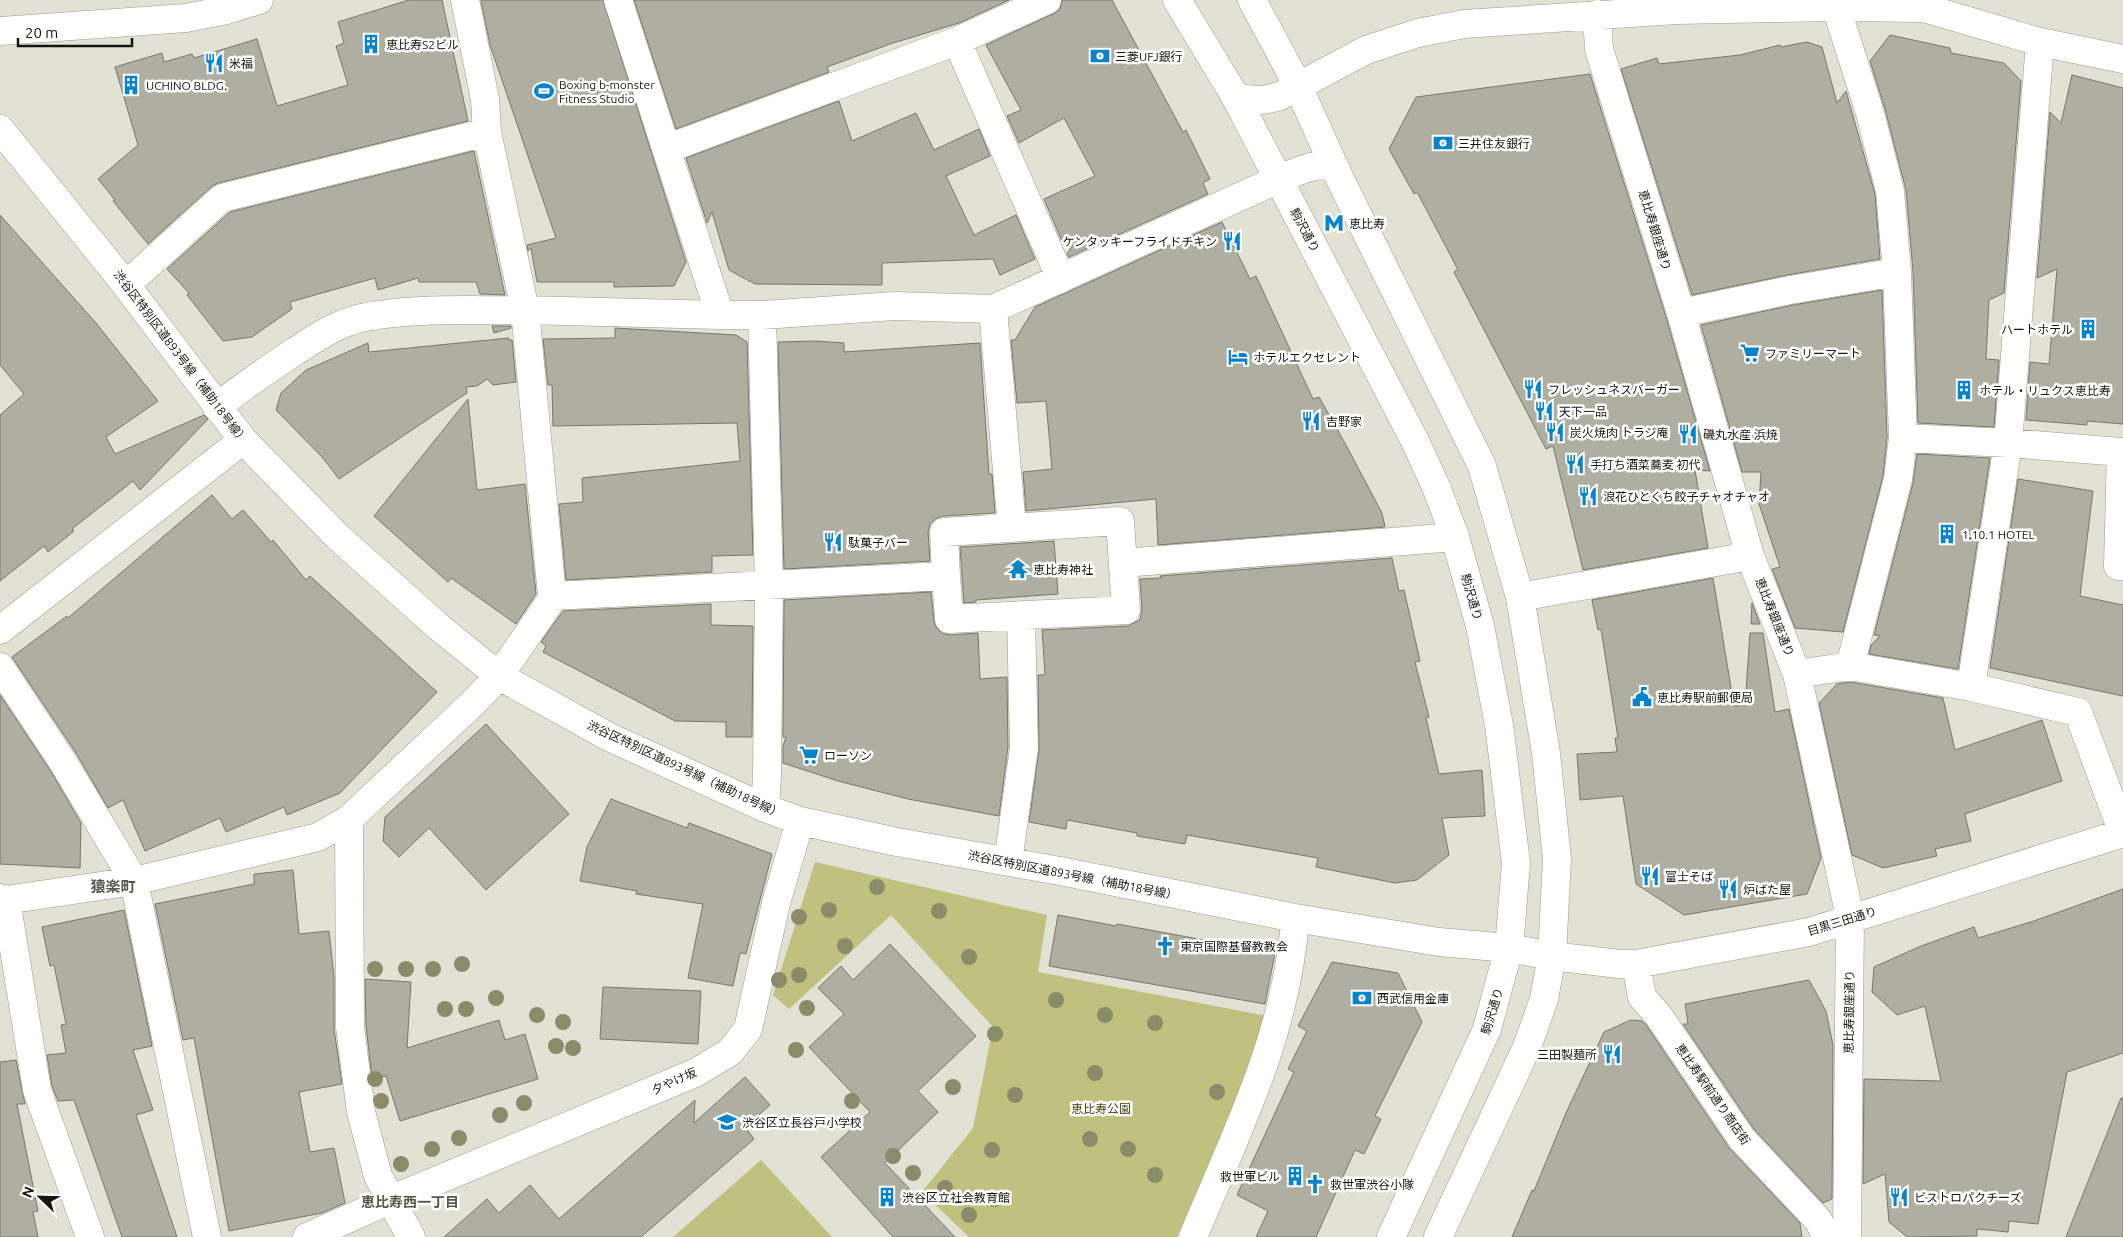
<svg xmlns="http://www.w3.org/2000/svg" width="2123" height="1237" font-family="Ubuntu,'Noto Sans JP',sans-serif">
	<rect width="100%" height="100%" fill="#e1e2d4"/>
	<path fill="#c0c17f" d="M815,862L1047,915L1038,972L1267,1016L1259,1046L1177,1237H969L922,1192L973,1128L993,1027L891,915L789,1009L773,995Z
		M761,1160L832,1237H673Z"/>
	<path fill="#aeaea1" stroke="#77786c" d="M409,0H442L468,121L218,183L212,186L148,244L113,201L115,200L98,179L138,145L115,67L162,53L164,62L192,54L194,58L257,39L277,106L348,85L336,46L344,43L338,22Z
		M481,0H603L686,262L674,286L614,287V282H537L531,248L528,251L527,245L556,238L490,45Z
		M634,0H1009L959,23L890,44L827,67L829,72L676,129Z
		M1062,0H1112L1183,132L1186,130L1210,179L1203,183L1208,194L1069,257L1067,254L1076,240L1064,246L1044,199L1095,176L1064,118L1019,143L1007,116L1021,110L986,45L1053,14L1060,9Z
		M1890,35L1950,48L1951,53L2004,63L2021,81L2004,293L1989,300L1986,359L1999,360L1994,427L1918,423L1913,271L1906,190L1885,109L1870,61Z
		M1807,42L1822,47L1837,103L1846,91L1875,194L1880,259L1787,275L1692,295L1621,69L1657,58L1659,64L1740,55L1780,45L1781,47Z
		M1590,74L1666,317L1710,471L1695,470L1708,548L1583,570L1553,446L1546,449L1454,272L1458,270L1444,243L1417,192L1414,194L1389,149L1416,97Z
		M2072,75L2123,88V424L2087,421V425L2026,420L2030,362L2049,364L2057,269L2037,278L2050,112L2061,123Z
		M839,101L852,141L916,113L934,150L979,129L990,156L946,176L974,235L1016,215L1035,259L1000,275L993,259L882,263V285L755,284L729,270L712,212L707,223L686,158Z
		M474,151L505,295L480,294L476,282H419L418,278L378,290L375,278L290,302L292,309L252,337L223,341L187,295L189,293L167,269L230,212Z
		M0,215L96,323L158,401L106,437L115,454L204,415L208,419L140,490L133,481L72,529L74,531L48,552L44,546L0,581V415L24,394L0,365Z
		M1222,222L1250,279L1256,276L1313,399L1319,397L1346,445L1382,513L1385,527L1158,545L1156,499L1026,511L1023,472L1052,469L1046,401L1017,403L1011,340H1015L1035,307Z
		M1882,290L1887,437L1883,476L1843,632L1795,628L1772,569L1780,567L1759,504L1761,472H1742L1701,325L1793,305Z
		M492,326H511V328L494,333Z
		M615,328L736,335L747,342L753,555L712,556V572L566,580L559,504L583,502L582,478L740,461L737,423L553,426L552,385H548L543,339L615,338Z
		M509,338V340H512L516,382L493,385L487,379L477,386L466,387L467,393L339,479L322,457L276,410L281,393L306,370L368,343L369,352Z
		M816,341L844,343V352L980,343L989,474H992L995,513L943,516L935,519L930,524L928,532L930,561L784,569L778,342Z
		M468,399L477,490L525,484L536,594L516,624L451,578L448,582L374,516Z
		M1917,454L1990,458L1958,669L1869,654L1871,645L1880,636L1874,635L1913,483Z
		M2018,479L2093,491L2080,596L2123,605V696L1990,668Z
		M212,495L232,519L243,510L271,542L273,540L306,580L310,576L437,692L340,793L287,815L284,807L226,832L220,818L145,851L123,800L108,808L76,753L12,657L67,616L68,618Z
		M1054,541L1058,594L976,600V602L964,603L960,547Z
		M1392,558L1399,591L1404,590L1420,661L1415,662L1429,717L1426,718L1439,774L1482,770L1485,816L1442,818L1449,855L1417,880L1395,883L1316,867L1318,858L1187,835L1185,844L1137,836V833L1067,820L1066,829L1029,822L1039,750L1038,675H1044L1045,673L1042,630L1127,626L1140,620L1142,609L1140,579L1161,578L1160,576Z
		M1713,578L1734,706L1745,705L1750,633H1763L1775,712L1789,709L1821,858L1807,894L1684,915L1636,884L1623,796L1580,800L1577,754L1617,752L1615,738H1618L1601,629L1598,630L1592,600Z
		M931,592L934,621L936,627L942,633L950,635L978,633L980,679L1007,677L1008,747L999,816L908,799L838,781L783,763V746L786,737H783L784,600Z
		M1752,603L1760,624H1751Z
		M711,604V625L753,626L752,737H726V722L675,721L543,652L546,646L541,642L563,611Z
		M1850,682L1943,698L1955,750L2042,720L2062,781L1965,814L1971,841L1935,849L1937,856L1883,868L1852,855L1819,703L1837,684Z
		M0,695L50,770L81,823L80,868L0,864Z
		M486,724L569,814L486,890L429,828L399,857L383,841L385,817Z
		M611,799L687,828L689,823L772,854L746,954L740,953L733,986L688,978L703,904L636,894L637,891L580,881L587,847Z
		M293,870L299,934L329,931L334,977V1029L342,1084L299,1092L310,1152L334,1148L345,1203L322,1213L229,1231L194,1038L183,1040L155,904L254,884V874Z
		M2123,889V1053L2067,1072L2038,1224L2009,1221L2008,1232L1977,1229V1236L1907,1237L1889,1222L1885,1174L1863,1184L1864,1079L1941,1081L1925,1006L1897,1015L1872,992L1874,967L1921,946L1974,927L1978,938L2034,921Z
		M124,910L152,1046L133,1050L153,1110L136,1115L177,1237H122L74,1100L58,1101L52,1086L47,1055L66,1053L61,1025L66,1024L54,965L50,966L42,927Z
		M1058,915L1116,926L1117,924L1275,953L1265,1004L1049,966Z
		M890,944L976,1036L918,1091L938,1112L885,1163L955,1237H893L821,1157L870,1112L809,1047L844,1014L818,988L841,966L853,980Z
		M1332,962L1398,973L1422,1022L1375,1116L1381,1119L1364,1154L1355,1150L1316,1237H1256L1268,1211L1237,1195L1294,1072L1288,1069L1307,1031L1298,1026Z
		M365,979L411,982L407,1048L499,1020L505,1040L525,1034L538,1079L400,1121L386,1076L372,1078L366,1026Z
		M1809,980L1826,1011L1833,1045L1832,1199L1823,1203L1754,1129L1683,1024H1688L1685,1004Z
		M603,987L701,991L698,1044L600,1039Z
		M1631,1020L1642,1021L1646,1025L1729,1148L1800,1223L1802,1237H1512L1532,1190L1534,1191L1566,1113L1604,1032Z
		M16,1060L25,1104H17L38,1211L33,1212L38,1237H0V1062Z
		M745,1077L770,1105L745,1127L754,1139L641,1237H444L487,1199L499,1213L530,1185L559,1219L695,1100L694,1123Z
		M2121,1098H2123V1237H2066Z"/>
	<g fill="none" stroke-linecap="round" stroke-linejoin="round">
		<defs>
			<path id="minor" d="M465,0L485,99L487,132L525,310L720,315H762L895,306L993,309L1279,179C1295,173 1319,159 1336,169
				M618,0L720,315
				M1597,14L1599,49L1681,313L1750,556L1797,674L1850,917L1847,1237
				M0,31L186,18L227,10L259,0
				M957,41L1061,279
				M1235,96C1251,102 1263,101 1280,96L1366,50L1418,33L1464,24L1677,10L1836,7L1924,8L2040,42L2123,59
				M0,129L126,285L243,440L338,537L440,628L499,676L609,737L765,808L800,821L897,842L1060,871L1295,918L1439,942L1509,948L1552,956L1619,964H1636L1809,932L2123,833
				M666,149L957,41L1047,0
				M126,285L222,198L487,132
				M993,309L1012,528
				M1681,313L1790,290L1897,272
				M762,315L769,586L767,776L765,808
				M217,407C242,387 267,370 294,352C316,338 336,324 361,318C411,307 473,311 525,310L552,596
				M1903,438L2008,443L2121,452L2118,566H2123
				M1123,563L1455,537
				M1520,597L1750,556
				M0,630L243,440
				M1850,666L1971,687L2078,712L2123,833
				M0,667L63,762L134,881L207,1237
				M1797,674L1850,666L1898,479L1903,438L1897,272L1890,191L1870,113L1836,7
				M1971,687L2008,443L2040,42
				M349,819L350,1027L361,1112L378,1176L411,1237
				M1008,862L1024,748L1021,616
				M0,898L6,900L134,881L318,837L349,819L473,703L499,676L552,599V596L946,576L949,619L1126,610L1120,521L944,532L946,576
				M6,900L37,1090L90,1237
				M1636,964L1642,997L1658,1015L1742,1139L1818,1220L1827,1237
				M307,1237L390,1200L695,1073L730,1052L748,1029L776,903L800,821
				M1193,1237C1236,1134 1288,1031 1295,918"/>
			<path id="major" d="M1177,0L1235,96L1415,441L1437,489L1455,537L1480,626L1499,725L1516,863L1509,948L1487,1029L1391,1237
				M1252,0L1298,86L1338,175L1482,466L1520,597L1546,753L1557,859L1552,956L1544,999L1527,1047L1438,1237"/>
		</defs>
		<use href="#minor" stroke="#999a8d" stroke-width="29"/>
		<use href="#major" stroke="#999a8d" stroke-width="29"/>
		<use href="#minor" stroke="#fff" stroke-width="28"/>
		<use href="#major" stroke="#fff" stroke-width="28"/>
	</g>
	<g fill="#8a8b68">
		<circle cx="877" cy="887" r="8"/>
		<circle cx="829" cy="910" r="8"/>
		<circle cx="939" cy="911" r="8"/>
		<circle cx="799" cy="917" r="8"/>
		<circle cx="845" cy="946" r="8"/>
		<circle cx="969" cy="957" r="8"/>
		<circle cx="462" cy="964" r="8"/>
		<circle cx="375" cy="969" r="8"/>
		<circle cx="406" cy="969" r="8"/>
		<circle cx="433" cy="969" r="8"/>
		<circle cx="799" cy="975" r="8"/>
		<circle cx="779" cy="980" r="8"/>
		<circle cx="496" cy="998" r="8"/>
		<circle cx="1056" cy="1000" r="8"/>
		<circle cx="807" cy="1008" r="8"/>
		<circle cx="445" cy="1009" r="8"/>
		<circle cx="466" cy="1009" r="8"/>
		<circle cx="537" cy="1015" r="8"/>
		<circle cx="1105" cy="1015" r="8"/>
		<circle cx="563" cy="1022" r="8"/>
		<circle cx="1155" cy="1023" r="8"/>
		<circle cx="995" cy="1034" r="8"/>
		<circle cx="556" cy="1046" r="8"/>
		<circle cx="573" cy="1048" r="8"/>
		<circle cx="796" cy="1050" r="8"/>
		<circle cx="1095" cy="1073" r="8"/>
		<circle cx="375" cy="1079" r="8"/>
		<circle cx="953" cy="1087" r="8"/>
		<circle cx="1217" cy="1092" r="8"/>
		<circle cx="1015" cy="1095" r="8"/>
		<circle cx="381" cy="1101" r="8"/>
		<circle cx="852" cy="1101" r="8"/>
		<circle cx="524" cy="1103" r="8"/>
		<circle cx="500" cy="1115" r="8"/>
		<circle cx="459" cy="1138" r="8"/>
		<circle cx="1090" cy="1139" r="8"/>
		<circle cx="432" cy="1149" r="8"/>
		<circle cx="1128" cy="1149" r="8"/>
		<circle cx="992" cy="1150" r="8"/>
		<circle cx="893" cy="1156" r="8"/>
		<circle cx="401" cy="1164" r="8"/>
		<circle cx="913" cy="1173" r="8"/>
		<circle cx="1155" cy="1175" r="8"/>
		<circle cx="945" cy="1188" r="8"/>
		<circle cx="994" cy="1199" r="8"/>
		<circle cx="969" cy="1215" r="8"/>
	</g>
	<defs>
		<symbol id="building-bare" viewBox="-9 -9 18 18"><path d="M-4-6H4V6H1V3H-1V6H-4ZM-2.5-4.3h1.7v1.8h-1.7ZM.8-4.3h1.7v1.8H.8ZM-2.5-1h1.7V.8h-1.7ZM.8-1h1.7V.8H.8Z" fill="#0784cc" stroke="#fff" stroke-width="2.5" paint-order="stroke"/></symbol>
		<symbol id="bank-bare" viewBox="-9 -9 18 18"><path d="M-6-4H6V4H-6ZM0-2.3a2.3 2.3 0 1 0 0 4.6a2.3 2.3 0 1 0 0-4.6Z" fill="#0784cc" stroke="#fff" stroke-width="2.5" paint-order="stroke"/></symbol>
		<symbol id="restaurant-bare" viewBox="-9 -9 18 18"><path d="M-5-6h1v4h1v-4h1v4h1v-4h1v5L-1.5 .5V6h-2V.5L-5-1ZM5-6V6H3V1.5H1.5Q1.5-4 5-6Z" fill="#0784cc" stroke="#fff" stroke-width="2.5" paint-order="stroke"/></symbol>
		<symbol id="stadium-bare" viewBox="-9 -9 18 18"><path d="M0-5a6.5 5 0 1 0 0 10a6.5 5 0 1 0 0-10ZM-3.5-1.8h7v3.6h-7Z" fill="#0784cc" stroke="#fff" stroke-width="2.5" paint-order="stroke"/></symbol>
		<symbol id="metro-bare" viewBox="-9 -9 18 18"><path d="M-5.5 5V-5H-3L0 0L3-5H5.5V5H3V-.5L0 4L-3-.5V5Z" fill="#0784cc" stroke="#fff" stroke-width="2.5" paint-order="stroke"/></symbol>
		<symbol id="supermarket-bare" viewBox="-9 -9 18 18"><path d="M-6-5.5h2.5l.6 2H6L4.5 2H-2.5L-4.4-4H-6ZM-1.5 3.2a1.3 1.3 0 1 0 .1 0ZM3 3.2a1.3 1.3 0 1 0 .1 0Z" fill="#0784cc" stroke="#fff" stroke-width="2.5" paint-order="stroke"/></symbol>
		<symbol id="hotel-bare" viewBox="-9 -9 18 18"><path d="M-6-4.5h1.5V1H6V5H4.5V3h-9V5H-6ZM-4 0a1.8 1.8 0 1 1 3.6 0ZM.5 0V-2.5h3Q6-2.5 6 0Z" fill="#0784cc" stroke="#fff" stroke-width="2.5" paint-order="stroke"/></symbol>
		<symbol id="temple-bare" viewBox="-9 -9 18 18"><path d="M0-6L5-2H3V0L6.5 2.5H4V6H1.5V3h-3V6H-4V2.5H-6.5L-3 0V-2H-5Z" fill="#0784cc" stroke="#fff" stroke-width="2.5" paint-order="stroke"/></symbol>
		<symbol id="civic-bare" viewBox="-9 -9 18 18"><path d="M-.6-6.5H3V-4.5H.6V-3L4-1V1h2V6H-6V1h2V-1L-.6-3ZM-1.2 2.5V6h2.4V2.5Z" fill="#0784cc" stroke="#fff" stroke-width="2.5" paint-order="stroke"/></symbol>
		<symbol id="church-bare" viewBox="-9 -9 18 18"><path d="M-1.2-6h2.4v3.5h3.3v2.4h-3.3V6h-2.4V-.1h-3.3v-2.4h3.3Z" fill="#0784cc" stroke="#fff" stroke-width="2.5" paint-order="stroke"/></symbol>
		<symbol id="school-bare" viewBox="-9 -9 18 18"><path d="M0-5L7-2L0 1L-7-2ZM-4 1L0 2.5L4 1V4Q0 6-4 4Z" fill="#0784cc" stroke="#fff" stroke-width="2.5" paint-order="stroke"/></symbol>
	</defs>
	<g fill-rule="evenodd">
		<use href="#building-bare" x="357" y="30" width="28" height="28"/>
		<use href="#bank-bare" x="1086" y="42" width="28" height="28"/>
		<use href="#restaurant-bare" x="200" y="49" width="28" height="28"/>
		<use href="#building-bare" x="117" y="71" width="28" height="28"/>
		<use href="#stadium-bare" x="530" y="77" width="28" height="28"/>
		<use href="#bank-bare" x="1429" y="129" width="28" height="28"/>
		<use href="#metro-bare" x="1320" y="209" width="28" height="28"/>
		<use href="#restaurant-bare" x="1218" y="227" width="28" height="28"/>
		<use href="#building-bare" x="2074" y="315" width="28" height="28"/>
		<use href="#supermarket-bare" x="1736" y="339" width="28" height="28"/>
		<use href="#hotel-bare" x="1224" y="343" width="28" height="28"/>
		<use href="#restaurant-bare" x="1519" y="375" width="28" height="28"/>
		<use href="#building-bare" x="1950" y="376" width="28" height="28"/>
		<use href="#restaurant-bare" x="1530" y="397" width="28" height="28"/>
		<use href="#restaurant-bare" x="1297" y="407" width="28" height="28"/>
		<use href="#restaurant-bare" x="1541" y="418" width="28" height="28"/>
		<use href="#restaurant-bare" x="1674" y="420" width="28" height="28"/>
		<use href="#restaurant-bare" x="1561" y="450" width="28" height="28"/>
		<use href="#restaurant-bare" x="1574" y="482" width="28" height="28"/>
		<use href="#building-bare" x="1933" y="520" width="28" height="28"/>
		<use href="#restaurant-bare" x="819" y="528" width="28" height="28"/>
		<use href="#temple-bare" x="1004" y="555" width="28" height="28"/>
		<use href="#civic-bare" x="1628" y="683" width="28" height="28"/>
		<use href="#supermarket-bare" x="795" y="741" width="28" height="28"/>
		<use href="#restaurant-bare" x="1636" y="862" width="28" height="28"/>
		<use href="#restaurant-bare" x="1714" y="875" width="28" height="28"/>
		<use href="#church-bare" x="1151" y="932" width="28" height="28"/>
		<use href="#bank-bare" x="1348" y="984" width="28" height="28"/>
		<use href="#restaurant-bare" x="1598" y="1040" width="28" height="28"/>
		<use href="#school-bare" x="713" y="1108" width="28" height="28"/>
		<use href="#building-bare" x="1281" y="1162" width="28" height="28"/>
		<use href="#church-bare" x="1301" y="1170" width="28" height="28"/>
		<use href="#building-bare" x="873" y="1183" width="28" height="28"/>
		<use href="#restaurant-bare" x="1885" y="1183" width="28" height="28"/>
	</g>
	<g text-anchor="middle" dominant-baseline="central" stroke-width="5" stroke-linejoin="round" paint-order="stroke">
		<g font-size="12" fill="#151510" stroke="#fff" text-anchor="start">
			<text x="386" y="44">恵比寿S2ビル</text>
			<text x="1115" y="56">三菱UFJ銀行</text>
			<text x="229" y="63">米福</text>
			<text x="559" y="84">Boxing b-monster<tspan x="559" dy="14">Fitness Studio</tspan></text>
			<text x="146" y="85">UCHINO BLDG.</text>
			<text x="1458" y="143">三井住友銀行</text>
			<text x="1349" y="223">恵比寿</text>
			<text x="1217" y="241" text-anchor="end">ケンタッキーフライドチキン</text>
			<text x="2073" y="329" text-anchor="end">ハートホテル</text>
			<text x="1765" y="353">ファミリーマート</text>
			<text x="1253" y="357">ホテルエクセレント</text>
			<text x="1548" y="389">フレッシュネスバーガー</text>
			<text x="1979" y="390">ホテル・リュクス恵比寿</text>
			<text x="1559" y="411">天下一品</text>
			<text x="1326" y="421">吉野家</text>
			<text x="1570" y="432">炭火焼肉 トラジ庵</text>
			<text x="1703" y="434">磯丸水産 浜焼</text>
			<text x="1590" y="464">手打ち酒菜蕎麦 初代</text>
			<text x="1603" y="496">浪花ひとくち餃子チャオチャオ</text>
			<text x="1962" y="534">1.10.1 HOTEL</text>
			<text x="848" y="542">駄菓子バー</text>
			<text x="1033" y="569">恵比寿神社</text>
			<text x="1657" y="697">恵比寿駅前郵便局</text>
			<text x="824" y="755">ローソン</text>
			<text x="1665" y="876">富士そば</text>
			<text x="1743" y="889">炉ばた屋</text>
			<text x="1180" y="946">東京国際基督教教会</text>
			<text x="1377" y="998">西武信用金庫</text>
			<text x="1597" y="1054" text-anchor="end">三田製麺所</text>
			<text x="742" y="1122">渋谷区立長谷戸小学校</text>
			<text x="1280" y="1176" text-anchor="end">救世軍ビル</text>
			<text x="1330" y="1184">救世軍渋谷小隊</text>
			<text x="902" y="1197">渋谷区立社会教育館</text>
			<text x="1914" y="1197">ビストロパクチーズ</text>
		</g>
		<g font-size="12" fill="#151510" stroke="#fff">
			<text transform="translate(1305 230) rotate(62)">駒沢通り</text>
			<text transform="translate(1655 230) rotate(73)">恵比寿銀座通り</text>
			<text transform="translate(181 357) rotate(53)">渋谷区特別区道893号線（補助18号線）</text>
			<text transform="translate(1472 597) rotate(74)">駒沢通り</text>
			<text transform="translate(1775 617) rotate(68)">恵比寿銀座通り</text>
			<text transform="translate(685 769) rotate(25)">渋谷区特別区道893号線（補助18号線）</text>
			<text transform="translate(1073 875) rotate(11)">渋谷区特別区道893号線（補助18号線）</text>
			<text transform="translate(1842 921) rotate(-17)">目黒三田通り</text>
			<text transform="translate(1492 1011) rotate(-73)">駒沢通り</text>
			<text transform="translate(1849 1012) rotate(-89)">恵比寿銀座通り</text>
			<text transform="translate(674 1081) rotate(-24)">夕やけ坂</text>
			<text transform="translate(1713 1094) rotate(55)">恵比寿駅前通り商店街</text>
		</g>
		<g font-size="12" fill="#43430f" stroke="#fff">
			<text x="1101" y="1108">恵比寿公園</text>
		</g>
		<g font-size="14" font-weight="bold" fill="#57584c" stroke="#fff">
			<text x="410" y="1202">恵比寿西一丁目</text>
		</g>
		<g font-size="15" font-weight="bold" fill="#57584c" stroke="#fff">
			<text x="113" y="886">猿楽町</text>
		</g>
	</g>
	<g transform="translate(40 1197) rotate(293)" stroke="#ffffff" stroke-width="4" paint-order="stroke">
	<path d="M0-4L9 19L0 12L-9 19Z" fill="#151510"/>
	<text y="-8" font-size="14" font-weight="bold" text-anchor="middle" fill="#151510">N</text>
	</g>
	<path d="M18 38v8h114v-8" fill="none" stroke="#151510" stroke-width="2.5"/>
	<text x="25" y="38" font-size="15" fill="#151510" stroke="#ffffff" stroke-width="4" paint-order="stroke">20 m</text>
</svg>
